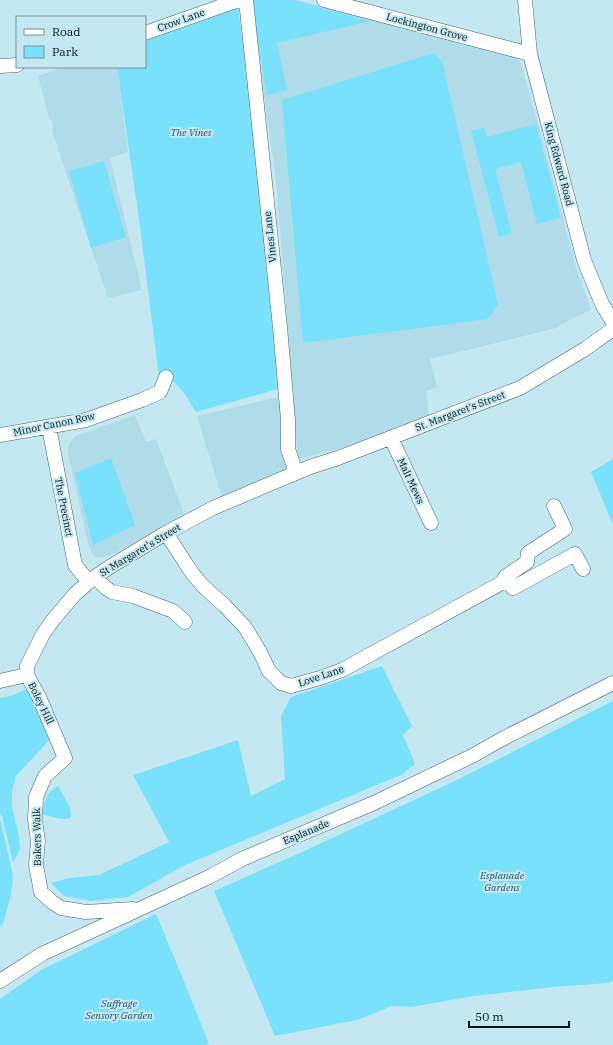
<svg xmlns="http://www.w3.org/2000/svg" width="613" height="1045" font-family="'IBM Plex Serif',serif">
	<rect width="100%" height="100%" fill="#c4e8f2"/>
	<path fill="#afdce8" d="M252,0H298L519,58L544,144L575,264L591,310L573,318L556,328L472,349L430,359L437,387L426,391L429,418L366,440L337,449L298,459L276,180L251,3Z
		M63,67H117L128,152L110,158L142,290L108,298L54,137L52,131L53,127L52,122L49,118L38,76Z
		M278,397L287,473L223,501L197,416Z
		M135,415L146,442L156,439L186,519L108,556L98,558L93,555L89,547L68,453V446L75,436Z"/>
	<path fill="#79e1fc" d="M255,0H293L370,21L277,43L287,90L267,95L252,4Z
		M238,6L264,204L278,389L196,412C190,402 178,381 166,377C164,377 162,377 159,377L139,219L117,67H145V38Z
		M434,53L442,61L498,304L488,319L303,343L282,100Z
		M536,124L561,218L537,224L521,162L495,169L512,234L499,237L471,131L484,127L487,137Z
		M104,161L126,237L91,248L69,171Z
		M111,458L135,525L93,545L75,473Z
		M613,459V525L591,472Z
		M382,666L412,726L403,735L415,764L403,774L185,865L128,897L91,901L64,896L51,883L69,878L99,875L169,842L133,775L238,740L251,796L285,779L281,716L291,697Z
		M29,688L53,736L16,776L12,791V807L19,836L20,850L13,863L2,816L0,813V698L11,696Z
		M613,701V981L608,983L553,987L474,996L411,1007L392,1006L357,1020L275,1036L214,891L302,852L455,781Z
		M58,786L70,807L71,817C64,822 50,816 42,814C44,802 46,792 58,786Z
		M0,819L13,875L12,889L8,906L3,924L0,927Z
		M156,914L179,969L209,1044L205,1045H0V999L41,970Z"/>
	<g fill="none" stroke-linecap="round" stroke-linejoin="round">
		<defs>
			<path id="minor" d="M246,0L280,327L288,420V449L296,473
				M324,0L530,54
				M525,0L530,54L584,260L602,304L613,322
				M145,33L239,0
				M0,66L17,65
				M49,427L75,565L89,582
				M0,435L86,420L142,400L160,392L166,377
				M391,438L431,523
				M166,533L192,573L203,586L225,606L245,627L260,652L269,671L281,683L291,686L320,678L342,670L507,580L513,588L575,554L583,569
				M95,577L106,588L112,592L133,596L173,611L185,622
				M507,580L505,577L527,562L528,553L565,529L554,506
				M27,675V666L43,634L53,620L75,594L91,580L108,568L166,533L213,508L310,467L338,458L520,388L585,349L613,329
				M27,675L39,697L65,758L45,776L36,797L35,820L38,841L36,865L41,892L52,902L61,908L86,912L133,909
				M0,681L27,675
				M0,981L42,954L209,877L242,859L374,803L474,755L502,739L613,683"/>
		</defs>
		<use href="#minor" stroke="#43646d" stroke-width="15"/>
		<use href="#minor" stroke="#fff" stroke-width="14"/>
	</g>
	<g text-anchor="middle" dominant-baseline="central" stroke-width="4" stroke-linejoin="round" paint-order="stroke">
		<g font-size="10" fill="#061317" stroke="#c4e8f2">
			<text transform="translate(181 20) rotate(-20)">Crow Lane</text>
			<text transform="translate(427 27) rotate(15)">Lockington Grove</text>
			<text transform="translate(559 164) rotate(75)">King Edward Road</text>
			<text transform="translate(270 237) rotate(-96)">Vines Lane</text>
			<text transform="translate(460 411) rotate(-21)">St. Margaret's Street</text>
			<text transform="translate(54 424) rotate(-12)">Minor Canon Row</text>
			<text transform="translate(411 481) rotate(65)">Malt Mews</text>
			<text transform="translate(64 507) rotate(79)">The Precinct</text>
			<text transform="translate(140 550) rotate(-31)">St Margaret's Street</text>
			<text transform="translate(321 676) rotate(-19)">Love Lane</text>
			<text transform="translate(41 703) rotate(64)">Boley Hill</text>
			<text transform="translate(306 832) rotate(-23)">Esplanade</text>
			<text transform="translate(37 837) rotate(-91)">Bakers Walk</text>
		</g>
		<g font-size="10" font-style="italic" fill="#1d5360" stroke="#c4e8f2">
			<text x="191" y="132">The Vines</text>
			<text x="502" y="875">Esplanade<tspan x="502" dy="12">Gardens</tspan></text>
			<text x="119" y="1003">Suffrage<tspan x="119" dy="12">Sensory Garden</tspan></text>
		</g>
	</g>
	<rect x="16" y="16" width="130" height="52" fill="#c4e8f2" stroke="#78939a"/>
	<rect x="24" y="29" width="20" height="6" fill="#ffffff" stroke="#78939a"/>
	<text x="52" y="36" font-size="12" fill="#061317">Road</text>
	<rect x="24" y="46" width="20" height="12" fill="#79e1fc" stroke="#78939a"/>
	<text x="52" y="56" font-size="12" fill="#061317">Park</text>
	<path d="M469 1021v6h100v-6" fill="none" stroke="#061317" stroke-width="2"/>
	<text x="475" y="1021" font-size="12" fill="#061317" stroke="#c4e8f2" stroke-width="3" paint-order="stroke">50 m</text>
</svg>
